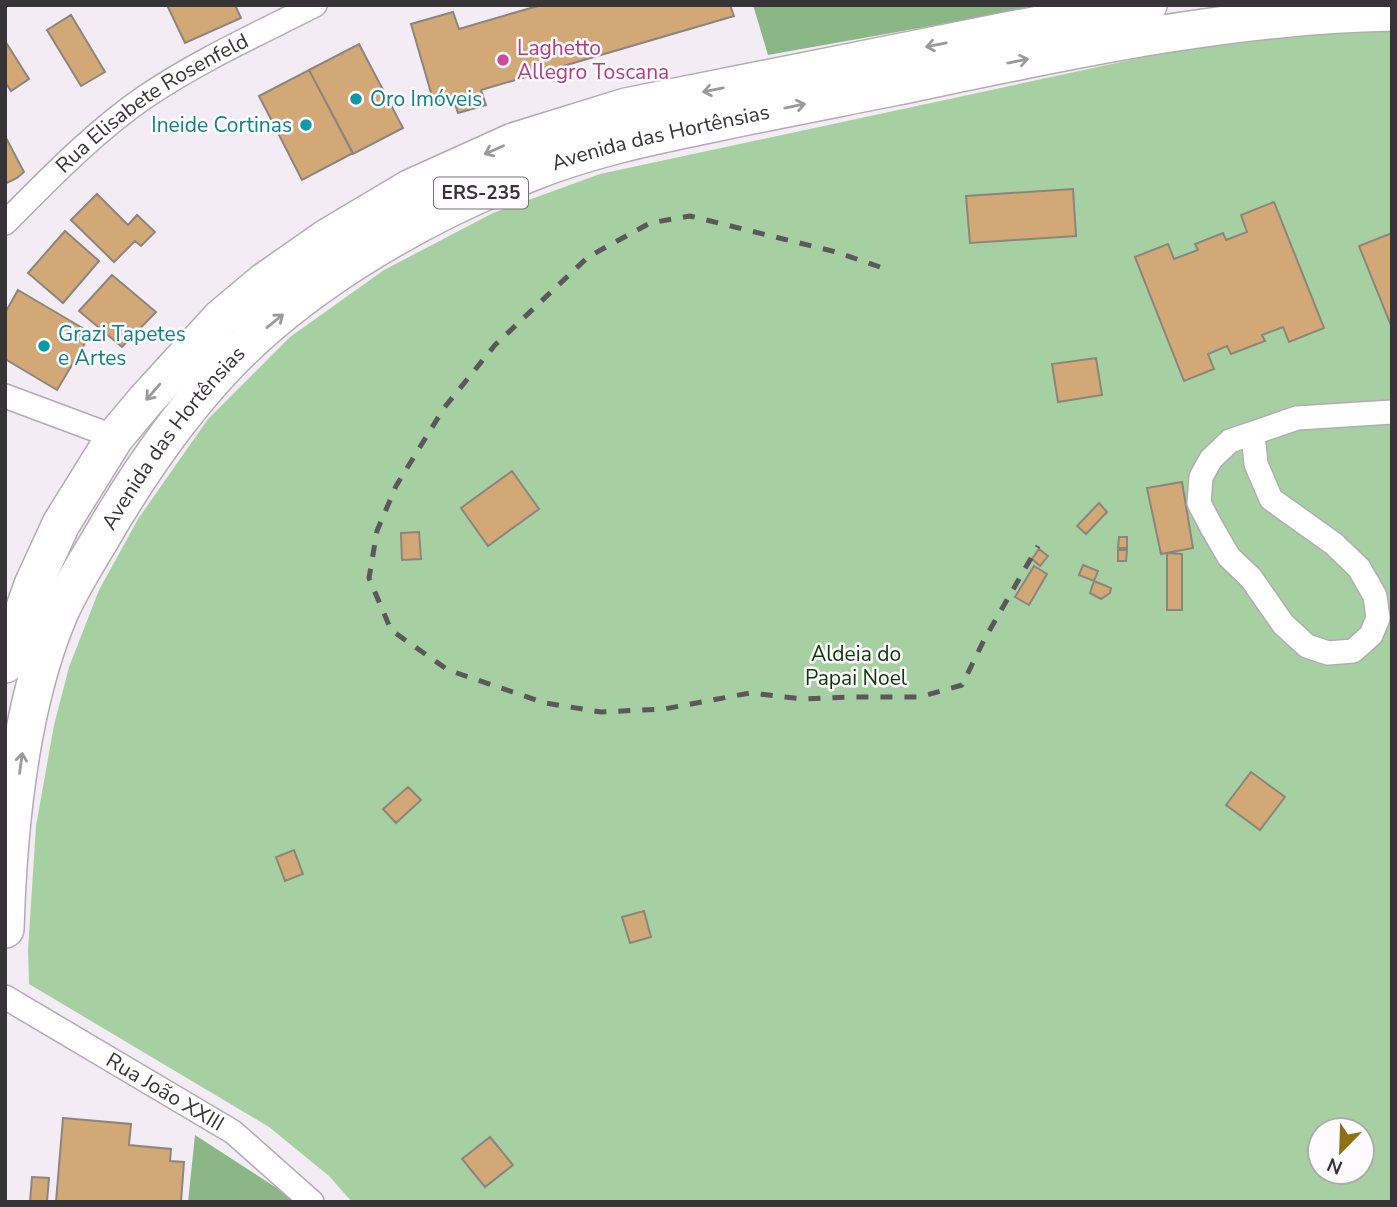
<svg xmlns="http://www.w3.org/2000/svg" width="1397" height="1207" font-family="'Nunito Sans',sans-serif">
	<rect width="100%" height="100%" fill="#f4ecf4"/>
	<path fill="#a7d0a2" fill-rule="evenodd" d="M1392,31V1202H352L329,1176L269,1127L29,984L28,950L36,826L54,725L69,667L99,590L138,519L208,419L290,337L384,270L493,213L600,174L1200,45L1295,34ZM1320,1130H1362V1172H1320Z"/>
	<path fill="#8bb686" d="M753,5H1049L768,55Z
		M195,1135L286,1194L293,1202H188Z"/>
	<path fill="#d2a876" stroke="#8c857d" stroke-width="2" d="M167,5H235L241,18L185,43Z
		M541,5H730L734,16L481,90L486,105L458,113L453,98L434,103L411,24L453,12L459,29Z
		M71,15L105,72L81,86L47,30Z
		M7,44L29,79L11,91L5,82V45Z
		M359,44L403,128L353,154L309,70Z
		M309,70L353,153L302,180L259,96Z
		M5,136L24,172L17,178L5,184Z
		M1073,189L1076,236L970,243L966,196Z
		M97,194L128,225L137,215L155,232L141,246L135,241L114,262L71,220Z
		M1274,202L1324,328L1289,342L1283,327L1262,335L1265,341L1231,354L1227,346L1208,354L1214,369L1184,381L1135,257L1168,244L1174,259L1198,250L1195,244L1223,233L1226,240L1247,232L1241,215Z
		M65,231L99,261L63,303L28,273Z
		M1392,233V328L1359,246Z
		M112,275L156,312L122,347L79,311Z
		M18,290L91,333L57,390L5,359V313Z
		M1096,358L1102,395L1058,402L1052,364Z
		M512,471L539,509L488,546L461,508Z
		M1182,482L1193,548L1161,554L1147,488Z
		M1099,503L1107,512L1086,534L1077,526Z
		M419,532L421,559L402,560L401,533Z
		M1119,537H1127V548H1118Z
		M1039,549L1048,556L1040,566L1032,559Z
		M1118,550H1127L1126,561H1118Z
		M1167,553L1182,554V610H1167Z
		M1083,565L1098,571L1094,581L1079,575Z
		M1034,566L1047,574L1029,605L1015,597Z
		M1094,581L1111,588L1110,593L1101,599L1090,593Z
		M1251,772L1285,797L1260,830L1226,805Z
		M408,787L421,800L396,823L383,809Z
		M294,850L303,874L285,881L276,857Z
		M644,911L651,937L630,943L622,917Z
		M63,1118L131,1124L129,1145L171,1149L170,1161L184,1162L181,1202H56Z
		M490,1137L513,1165L485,1187L462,1159Z
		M32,1177L49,1178L47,1202H30Z"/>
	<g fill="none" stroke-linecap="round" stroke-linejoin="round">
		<defs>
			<g id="street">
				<path id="s1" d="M5,223C49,179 94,132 145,97C198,61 258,34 315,5"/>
				<path d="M5,396L115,437"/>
				<path d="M1253,434L1256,464L1271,499L1334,544L1359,568L1375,596L1378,618L1371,635L1353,651L1328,653L1307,646L1283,624L1251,578L1229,557L1211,526L1199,503L1201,477L1211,459L1230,441L1297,418L1392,412"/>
				<path id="s2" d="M5,997L233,1132L312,1202"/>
			</g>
			<g id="primary">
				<path d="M5,664L33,585L61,524L115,437L146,400L221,318L264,282L327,238L411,188L513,142L626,107L1017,29L1148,5"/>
				<path id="s3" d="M5,929C8,829 19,710 58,616C71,585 91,556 108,526C143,467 182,411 230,361C309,280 424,214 529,173C583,151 642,138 700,126C764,112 828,100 893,87C1057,53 1223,15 1392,12"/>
			</g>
		</defs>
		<use href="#street" stroke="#b3abb3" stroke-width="26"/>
		<use href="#primary" stroke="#b3abb3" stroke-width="40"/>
		<use href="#street" stroke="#fff" stroke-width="23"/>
		<use href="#primary" stroke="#fff" stroke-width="37"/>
		<path stroke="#5b575b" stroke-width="5" stroke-dasharray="12 12" stroke-linecap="butt" d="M880,267L836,252L690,216L650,223L588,257L495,345L444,408L396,486L377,531L369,578L391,630L448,670L545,703L601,712L664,709L750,693L803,699L850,697H920L962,685L984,640L1038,546"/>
	</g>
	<defs><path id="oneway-shaft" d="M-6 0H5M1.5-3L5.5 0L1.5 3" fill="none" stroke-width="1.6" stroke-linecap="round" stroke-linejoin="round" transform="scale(1.75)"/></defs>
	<g stroke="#9b9a9b">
		<use href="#oneway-shaft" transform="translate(936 45) rotate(169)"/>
		<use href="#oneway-shaft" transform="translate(1018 61) rotate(-11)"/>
		<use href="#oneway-shaft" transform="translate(713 90) rotate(169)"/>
		<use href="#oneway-shaft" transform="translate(795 106) rotate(-12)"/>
		<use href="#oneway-shaft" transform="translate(494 150) rotate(156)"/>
		<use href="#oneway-shaft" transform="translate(275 321) rotate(-39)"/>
		<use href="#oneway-shaft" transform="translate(153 392) rotate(131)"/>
		<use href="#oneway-shaft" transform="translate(21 763) rotate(-82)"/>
	</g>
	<circle fill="#d1479c" stroke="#fefbfe" stroke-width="2.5" cx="503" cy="60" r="7"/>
	<g fill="#0f9aa8" stroke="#fefbfe" stroke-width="2.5">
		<circle cx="356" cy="99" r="7"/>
		<circle cx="306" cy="125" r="7"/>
		<circle cx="44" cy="346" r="7"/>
	</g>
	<g text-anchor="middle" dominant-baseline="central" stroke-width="5" stroke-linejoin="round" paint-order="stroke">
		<rect fill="#fefbfe" stroke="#737073" stroke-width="2" x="434" y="177.5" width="94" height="31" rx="5"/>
		<g font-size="19" font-weight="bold" fill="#373437">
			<text x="481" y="193">ERS-235</text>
		</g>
		<g font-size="21" fill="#b23c85" stroke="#fefbfe" text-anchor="start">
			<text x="517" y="48">Laghetto<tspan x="517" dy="24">Allegro Toscana</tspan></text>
		</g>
		<g font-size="21" fill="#0d838f" stroke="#fefbfe" text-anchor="start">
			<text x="370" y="99">Oro Imóveis</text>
			<text x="292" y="125" text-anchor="end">Ineide Cortinas</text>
			<text x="58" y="334">Grazi Tapetes<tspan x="58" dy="24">e Artes</tspan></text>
		</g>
		<g font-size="21" fill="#373437" stroke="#fefbfe">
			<text stroke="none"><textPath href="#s1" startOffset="191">Rua Elisabete Rosenfeld</textPath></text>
			<text stroke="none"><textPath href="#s3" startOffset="1120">Avenida das Hortênsias</textPath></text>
			<text stroke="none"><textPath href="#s3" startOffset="532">Avenida das Hortênsias</textPath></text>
			<text stroke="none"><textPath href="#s2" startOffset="186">Rua João XXIII</textPath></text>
		</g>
		<g font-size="21" fill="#0c3808" stroke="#fefbfe">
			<text x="856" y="654">Aldeia do<tspan x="856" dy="24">Papai Noel</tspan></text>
		</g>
	</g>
	<rect width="1397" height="1207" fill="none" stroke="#373437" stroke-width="14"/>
	<g transform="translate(1341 1151) rotate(203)"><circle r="33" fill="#fefbfe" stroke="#aeabae" stroke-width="2"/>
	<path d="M0-5L12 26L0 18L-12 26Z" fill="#8f6f13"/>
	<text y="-10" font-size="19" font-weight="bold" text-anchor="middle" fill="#373437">N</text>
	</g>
</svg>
